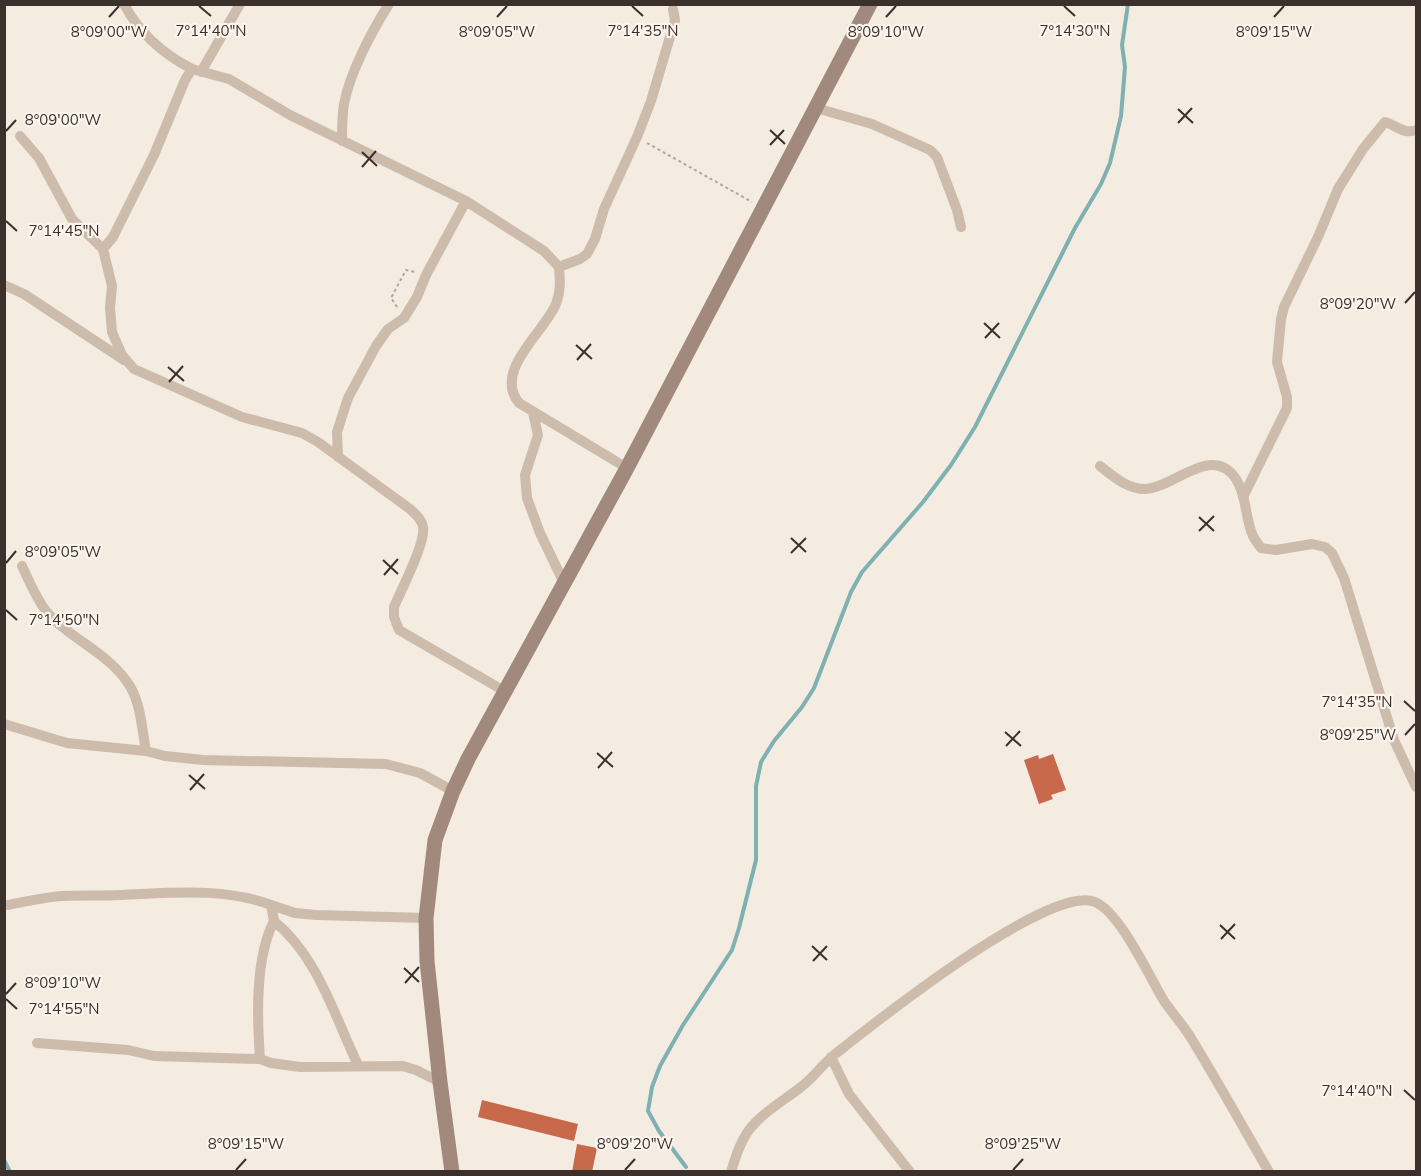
<svg xmlns="http://www.w3.org/2000/svg" width="1421" height="1176" font-family="Mulish,sans-serif">
	<rect width="100%" height="100%" fill="#f4ebe1"/>
	<g fill="none" stroke-linecap="round" stroke-linejoin="round">
		<path stroke="#7fb0b2" stroke-width="4" d="M4,1160L10,1172
			M686,1167L659,1131L648,1111L652,1087L660,1066L683,1025L732,950L739,928L756,860V786L761,762L774,741L802,707L814,688L851,592L862,572L923,502L951,465L975,427L1075,228L1101,184L1110,163L1121,116L1125,67L1122,45L1128,4"/>
	</g>
	<path fill="#c8694b" d="M1053,754L1066,790L1051,795L1053,799L1039,804L1024,760L1038,755L1039,759Z
		M482,1100L578,1124L574,1141L478,1117Z
		M577,1144L597,1148L592,1172H572Z"/>
	<g fill="none" stroke-linecap="round" stroke-linejoin="round">
		<path stroke="#b9a596" stroke-width="2" stroke-dasharray="3 3" stroke-linecap="butt" d="M647,143L752,202
			M397,307L391,298L406,270L415,272"/>
		<path stroke="#cdbbac" stroke-width="10" d="M124,4C139,33 163,54 192,69
			M201,72L240,4
			M816,108L872,124L930,150L937,157L957,210L961,227
			M20,136L39,158L72,219L103,249L112,286L110,308L112,332L122,355L134,369L242,417L302,433L318,442L410,509C415,514 422,519 423,527C426,543 401,590 394,607V617L399,630L506,692
			M342,141C342,129 342,116 344,104C350,72 372,31 389,4
			M103,249L113,237L154,155L185,80L192,69L229,79L290,115L466,201L544,251L559,267
			M4,285L24,294L124,360
			M533,413L538,435L525,475L527,498L540,533L564,583
			M338,457L337,432L348,398L376,346L388,329L404,318L417,297L426,275L466,201
			M1100,466C1113,476 1127,489 1145,489C1174,488 1212,443 1236,479C1247,496 1245,519 1253,536C1255,540 1258,544 1261,548L1276,550L1312,544L1325,547L1332,553L1344,578L1394,740L1416,787
			M627,468L519,403C493,371 543,334 556,304C561,291 560,280 559,267L580,259L587,254L595,239L604,209L637,137L651,101L675,20L673,9
			M1243,497L1287,408V397L1277,362L1281,319L1284,307L1318,237L1338,189L1363,149L1385,122C1396,125 1404,135 1416,130
			M22,566C29,581 36,598 46,611C70,640 111,653 131,688C141,706 142,730 146,751
			M4,724L67,743L146,751L165,756L203,760L386,764L420,773L453,791
			M8,905C25,902 44,897 62,896C82,895 101,896 121,895C171,893 223,887 271,905L274,921C255,958 257,1017 260,1059L271,1063L300,1067L403,1066L416,1070L440,1082
			M271,905L295,913L316,915L426,918
			M274,921C318,957 334,1015 358,1065
			M37,1043L128,1050L154,1056L260,1059
			M831,1057L849,1094L910,1172
			M731,1172C736,1155 742,1136 755,1123C768,1109 786,1099 801,1087C813,1078 822,1065 834,1055C873,1024 1050,883 1095,902C1120,912 1150,978 1164,1001C1173,1014 1183,1025 1191,1038C1218,1082 1243,1127 1269,1172"/>
		<path stroke="#a18a7d" stroke-width="15" d="M452,1172L440,1082L427,961L426,918L435,840L453,791L468,759L627,468L870,4"/>
	</g>
	<path fill="none" stroke="#3b302b" stroke-width="2" d="M199,6L211,16M632,6L643,16M1064,6L1075,16M109,17L119,6M497,17L507,6M886,17L896,6M1274,17L1284,6M1178,109L1193,123M1178,123L1192,108M770,130L785,144M6,131L16,120M770,145L784,130M362,152L377,166M362,167L376,151M6,221L17,231M1405,303L1415,292M984,323L1000,338M985,338L999,323M576,345L592,359M577,360L591,344M168,367L184,381M169,382L183,366M1199,517L1214,531M1199,531L1214,516M791,538L806,552M791,553L806,538M383,560L398,574M6,563L16,551M384,575L398,559M6,610L17,620M1404,701L1415,711M1005,732L1021,746M1405,735L1415,724M1006,746L1020,731M597,753L613,767M598,768L612,752M189,775L205,789M190,790L204,774M1220,925L1235,939M1221,939L1235,924M812,946L827,960M813,961L827,946M404,968L419,982M405,983L419,967M6,994L16,983M6,999L17,1009M1404,1090L1415,1100M236,1170L246,1159M625,1170L635,1159M1013,1170L1023,1159"/>
	<g font-size="15" text-anchor="middle" fill="#3b302b" stroke="#fbf5ee" stroke-width="4.5" stroke-linejoin="round" paint-order="stroke">
		<text x="1075" y="36">7°14'30"N</text>
		<text x="211" y="36">7°14'40"N</text>
		<text x="643" y="36">7°14'35"N</text>
		<text x="109" y="37">8°09'00"W</text>
		<text x="497" y="37">8°09'05"W</text>
		<text x="886" y="37">8°09'10"W</text>
		<text x="1274" y="37">8°09'15"W</text>
		<text x="63" y="125">8°09'00"W</text>
		<text x="64" y="236">7°14'45"N</text>
		<text x="1358" y="309">8°09'20"W</text>
		<text x="63" y="557">8°09'05"W</text>
		<text x="64" y="625">7°14'50"N</text>
		<text x="1357" y="707">7°14'35"N</text>
		<text x="1358" y="740">8°09'25"W</text>
		<text x="63" y="988">8°09'10"W</text>
		<text x="64" y="1014">7°14'55"N</text>
		<text x="1357" y="1096">7°14'40"N</text>
		<text x="246" y="1149">8°09'15"W</text>
		<text x="635" y="1149">8°09'20"W</text>
		<text x="1023" y="1149">8°09'25"W</text>
	</g>
	<rect width="1421" height="1176" fill="none" stroke="#3b302b" stroke-width="12"/>
</svg>
